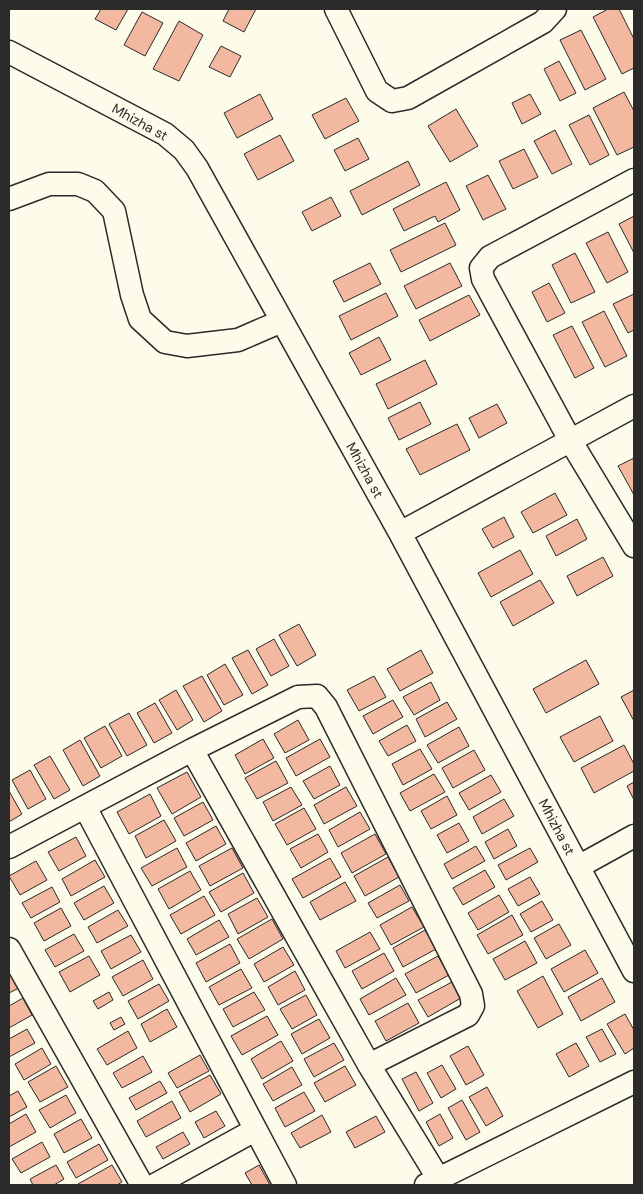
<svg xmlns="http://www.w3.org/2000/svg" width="643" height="1194" font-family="'DM Sans',sans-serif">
	<rect width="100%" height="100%" fill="#fdfbea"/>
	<path fill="#f2b8a0" stroke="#2b2b2b" d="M101,9H128L116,30L95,19Z
		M229,9H256L244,32L223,21Z
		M608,9H619L634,39V68L622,74L593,17Z
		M142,12L163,23L145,56L124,45Z
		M179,21L203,35L179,81L153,69Z
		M581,30L606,79L585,90L560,40Z
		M221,46L241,56L230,77L209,67Z
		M559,61L576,93L560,101L544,69Z
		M624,92L634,111V147L617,155L593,108Z
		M260,94L273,119L237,138L224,113Z
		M530,94L541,114L522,124L512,103Z
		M346,98L359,121L325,139L312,115Z
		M456,109L478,146L450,162L428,126Z
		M589,115L609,155L590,165L569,125Z
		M555,130L572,164L552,174L534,141Z
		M280,135L294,161L258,180L244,154Z
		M358,138L369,159L345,171L334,150Z
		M524,149L538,177L513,189L499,161Z
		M408,161L420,185L362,215L350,191Z
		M488,175L506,209L483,220L466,186Z
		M446,182L460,210L438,222L435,216L404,231L393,209Z
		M331,197L341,216L312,231L302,212Z
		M634,216V253L619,224Z
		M445,223L456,245L401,272L390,250Z
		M608,232L628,272L607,283L586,243Z
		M575,253L595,292L571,303L552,265Z
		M370,263L381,284L344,302L333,281Z
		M450,263L462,286L416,309L404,286Z
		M549,283L565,313L547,322L532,292Z
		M386,293L398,316L351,340L339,316Z
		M634,294V330L628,333L613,304Z
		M469,295L480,315L430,341L419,320Z
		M604,311L627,356L605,367L582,322Z
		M572,326L594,368L575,378L553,335Z
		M379,337L391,360L361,375L349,353Z
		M425,360L437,384L388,409L376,384Z
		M420,402L431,424L399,440L388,418Z
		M497,404L507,423L479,438L469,418Z
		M457,424L470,450L420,475L406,449Z
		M634,458V495L618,466Z
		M555,493L567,515L533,533L521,512Z
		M504,517L514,537L493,548L482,529Z
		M577,519L587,539L556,556L546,536Z
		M520,550L533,574L491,597L478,573Z
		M603,557L613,576L577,596L567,576Z
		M540,580L554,603L513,626L500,602Z
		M299,624L316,655L297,666L279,635Z
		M274,639L289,666L271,676L256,649Z
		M248,650L268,685L252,694L232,658Z
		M421,650L433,673L400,691L387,669Z
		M586,660L599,684L546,713L533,689Z
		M225,664L243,695L224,705L207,675Z
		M202,676L222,711L204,722L183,686Z
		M374,676L386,697L359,711L347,690Z
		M431,682L440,700L414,715L403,697Z
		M176,690L193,720L177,730L159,700Z
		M634,690V721L621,697Z
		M393,700L403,717L373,734L363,716Z
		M447,702L457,719L425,737L416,719Z
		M155,703L172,733L154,743L137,713Z
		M129,713L147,745L127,756L109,724Z
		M600,716L613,741L574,762L560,737Z
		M298,720L309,740L285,753L274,734Z
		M407,725L416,741L388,756L379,741Z
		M105,726L122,756L101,768L84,738Z
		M459,727L469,746L438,763L427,745Z
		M263,739L274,758L245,774L235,755Z
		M320,739L330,757L296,776L286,758Z
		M80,740L100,776L83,786L63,750Z
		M624,745L634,764V771L594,793L581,768Z
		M420,749L432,769L403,785L392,764Z
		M474,750L485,770L453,788L442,768Z
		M50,756L70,790L54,799L34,765Z
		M276,761L288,783L257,799L245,778Z
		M330,766L340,785L314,799L303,781Z
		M30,770L46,799L28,809L12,780Z
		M187,772L201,797L172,814L157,788Z
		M434,774L445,792L410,811L400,793Z
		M491,775L501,792L469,810L459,793Z
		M634,782V800L627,786Z
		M291,787L302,805L273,821L263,802Z
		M346,787L357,806L324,824L314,805Z
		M9,791L22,814L9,822Z
		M150,794L161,816L129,834L117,812Z
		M447,796L457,815L431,829L421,811Z
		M504,799L514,816L482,834L473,817Z
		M203,802L213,820L184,836L174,818Z
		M304,808L316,829L287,845L275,824Z
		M360,812L370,829L338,847L329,830Z
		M164,820L176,841L146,858L135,836Z
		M459,823L469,841L447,853L437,835Z
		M216,826L226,844L196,861L186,843Z
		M508,829L517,846L494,859L485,842Z
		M318,834L328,852L301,868L290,849Z
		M375,834L386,854L352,873L341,853Z
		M76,837L86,856L59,871L48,852Z
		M476,846L485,861L452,879L444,864Z
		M177,848L187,867L152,886L141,868Z
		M232,848L243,868L210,886L199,866Z
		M530,848L538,862L506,880L498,865Z
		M388,857L399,877L365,896L354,876Z
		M330,858L341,877L303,898L292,879Z
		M95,860L105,877L71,896L62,879Z
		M36,861L47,880L20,895L9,876Z
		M485,870L495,887L463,905L453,888Z
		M190,871L201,890L169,909L158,889Z
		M243,873L254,893L221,912L209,892Z
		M530,877L540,894L518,906L508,889Z
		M345,882L356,901L320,920L310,902Z
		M400,885L409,901L377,918L368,903Z
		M104,886L114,903L84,920L74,903Z
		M52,887L60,902L31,918L22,903Z
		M499,895L509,912L478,930L468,913Z
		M204,896L215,915L181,934L170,915Z
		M257,898L268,917L238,934L228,914Z
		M542,901L553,920L531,932L520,914Z
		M412,907L424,927L391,945L380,925Z
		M61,908L71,926L44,941L34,923Z
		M118,910L128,926L97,943L88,927Z
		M512,915L523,935L488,954L477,935Z
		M272,919L283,939L249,959L237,939Z
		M219,920L229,937L196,955L187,939Z
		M559,924L571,945L546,959L534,938Z
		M425,930L436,949L403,967L393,948Z
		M370,932L380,949L345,968L336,951Z
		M74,934L84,951L55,967L45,950Z
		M131,935L141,952L111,969L101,951Z
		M525,941L537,963L505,980L493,959Z
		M230,944L240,963L206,982L196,963Z
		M283,947L294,965L264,982L254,964Z
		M585,950L598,973L564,992L551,969Z
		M384,953L394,971L362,989L352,971Z
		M89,956L100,975L70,992L59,972Z
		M438,956L449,975L416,993L405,974Z
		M143,960L153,979L123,996L112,977Z
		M241,969L252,988L219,1005L209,987Z
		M295,971L305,990L278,1005L268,987Z
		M9,972L19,988L9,993Z
		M543,976L563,1014L538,1028L517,991Z
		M396,978L406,995L369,1015L360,999Z
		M602,978L615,1002L581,1021L568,997Z
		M452,982L461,998L428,1017L418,1000Z
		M159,984L169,1001L138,1019L128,1001Z
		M109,992L113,1000L98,1009L93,1001Z
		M254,992L265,1010L233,1027L223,1009Z
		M306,995L317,1015L292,1029L280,1009Z
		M23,998L32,1015L9,1028V1006Z
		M408,1003L419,1023L386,1041L375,1021Z
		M167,1009L177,1027L150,1042L141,1024Z
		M625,1014L634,1030V1048L625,1054L607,1024Z
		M267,1016L278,1035L242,1055L231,1036Z
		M121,1017L125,1024L114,1030L110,1023Z
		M319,1019L330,1038L302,1054L291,1034Z
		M27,1029L35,1043L9,1057V1039Z
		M602,1029L616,1054L600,1062L586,1037Z
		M128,1031L137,1048L107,1065L97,1049Z
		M281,1041L293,1061L262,1079L251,1059Z
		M334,1043L344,1060L314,1077L304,1059Z
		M576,1043L589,1066L569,1077L556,1054Z
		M468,1046L484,1075L466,1085L450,1056Z
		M42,1048L51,1064L24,1080L15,1064Z
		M200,1055L209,1071L177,1088L168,1073Z
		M143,1056L152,1072L122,1088L113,1073Z
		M442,1065L456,1089L441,1098L427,1073Z
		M56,1066L68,1087L40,1102L28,1082Z
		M345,1066L356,1085L325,1102L314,1083Z
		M292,1067L302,1085L273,1101L263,1084Z
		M416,1072L433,1103L419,1111L402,1079Z
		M210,1075L221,1094L190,1112L179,1092Z
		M160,1081L167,1093L136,1110L129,1098Z
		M487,1087L503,1116L486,1126L469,1097Z
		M18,1091L27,1107L9,1117V1096Z
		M304,1092L315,1111L285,1127L275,1108Z
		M66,1095L76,1113L50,1128L39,1110Z
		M462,1100L480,1132L466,1140L448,1108Z
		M172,1101L181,1118L146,1137L137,1121Z
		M216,1111L225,1126L204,1138L195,1122Z
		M26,1114L36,1132L9,1147V1124Z
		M440,1114L453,1138L439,1146L426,1122Z
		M322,1115L331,1132L300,1148L291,1133Z
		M376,1116L385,1132L355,1148L346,1132Z
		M81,1119L92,1138L64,1153L54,1134Z
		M183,1132L190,1144L163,1159L156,1147Z
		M42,1142L50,1157L21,1173L12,1159Z
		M99,1144L108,1160L76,1178L67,1162Z
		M56,1165L64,1179L54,1185H33L30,1179Z
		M112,1165L122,1182L117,1185H79L78,1184Z
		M259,1165L270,1185H252L245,1173Z"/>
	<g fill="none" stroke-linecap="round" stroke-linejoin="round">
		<defs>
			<path id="minor" d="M336,9L377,91L392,101L408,98L543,22L555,9
				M9,52L165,134L184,150L197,168L400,533L634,971
				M634,180L490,257L481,268L483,279L570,440L634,546
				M9,199L49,184H78L95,191L114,211L132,295L140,319L165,342L187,346L238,340L282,321
				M400,533L634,406
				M192,750L369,1065L438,1178
				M85,807L285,1185
				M9,847L192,750L298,697L317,696L326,707L471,994L473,1006L468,1015L369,1065
				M578,867L634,836
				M9,949L142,1185
				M155,1185L255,1130
				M426,1185L634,1082"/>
		</defs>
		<use href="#minor" stroke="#2b2b2b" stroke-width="25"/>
		<use href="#minor" stroke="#fdfbea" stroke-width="22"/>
	</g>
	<g text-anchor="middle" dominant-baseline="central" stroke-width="4" stroke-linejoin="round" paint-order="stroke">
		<g font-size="14" fill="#2b2b2b" stroke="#fdfbea">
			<text transform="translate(140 122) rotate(29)">Mhizha st</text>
			<text transform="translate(365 470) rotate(61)">Mhizha st</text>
			<text transform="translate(557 827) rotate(62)">Mhizha st</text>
		</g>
	</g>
	<rect width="643" height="1194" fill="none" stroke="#2b2b2b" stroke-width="20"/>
</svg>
